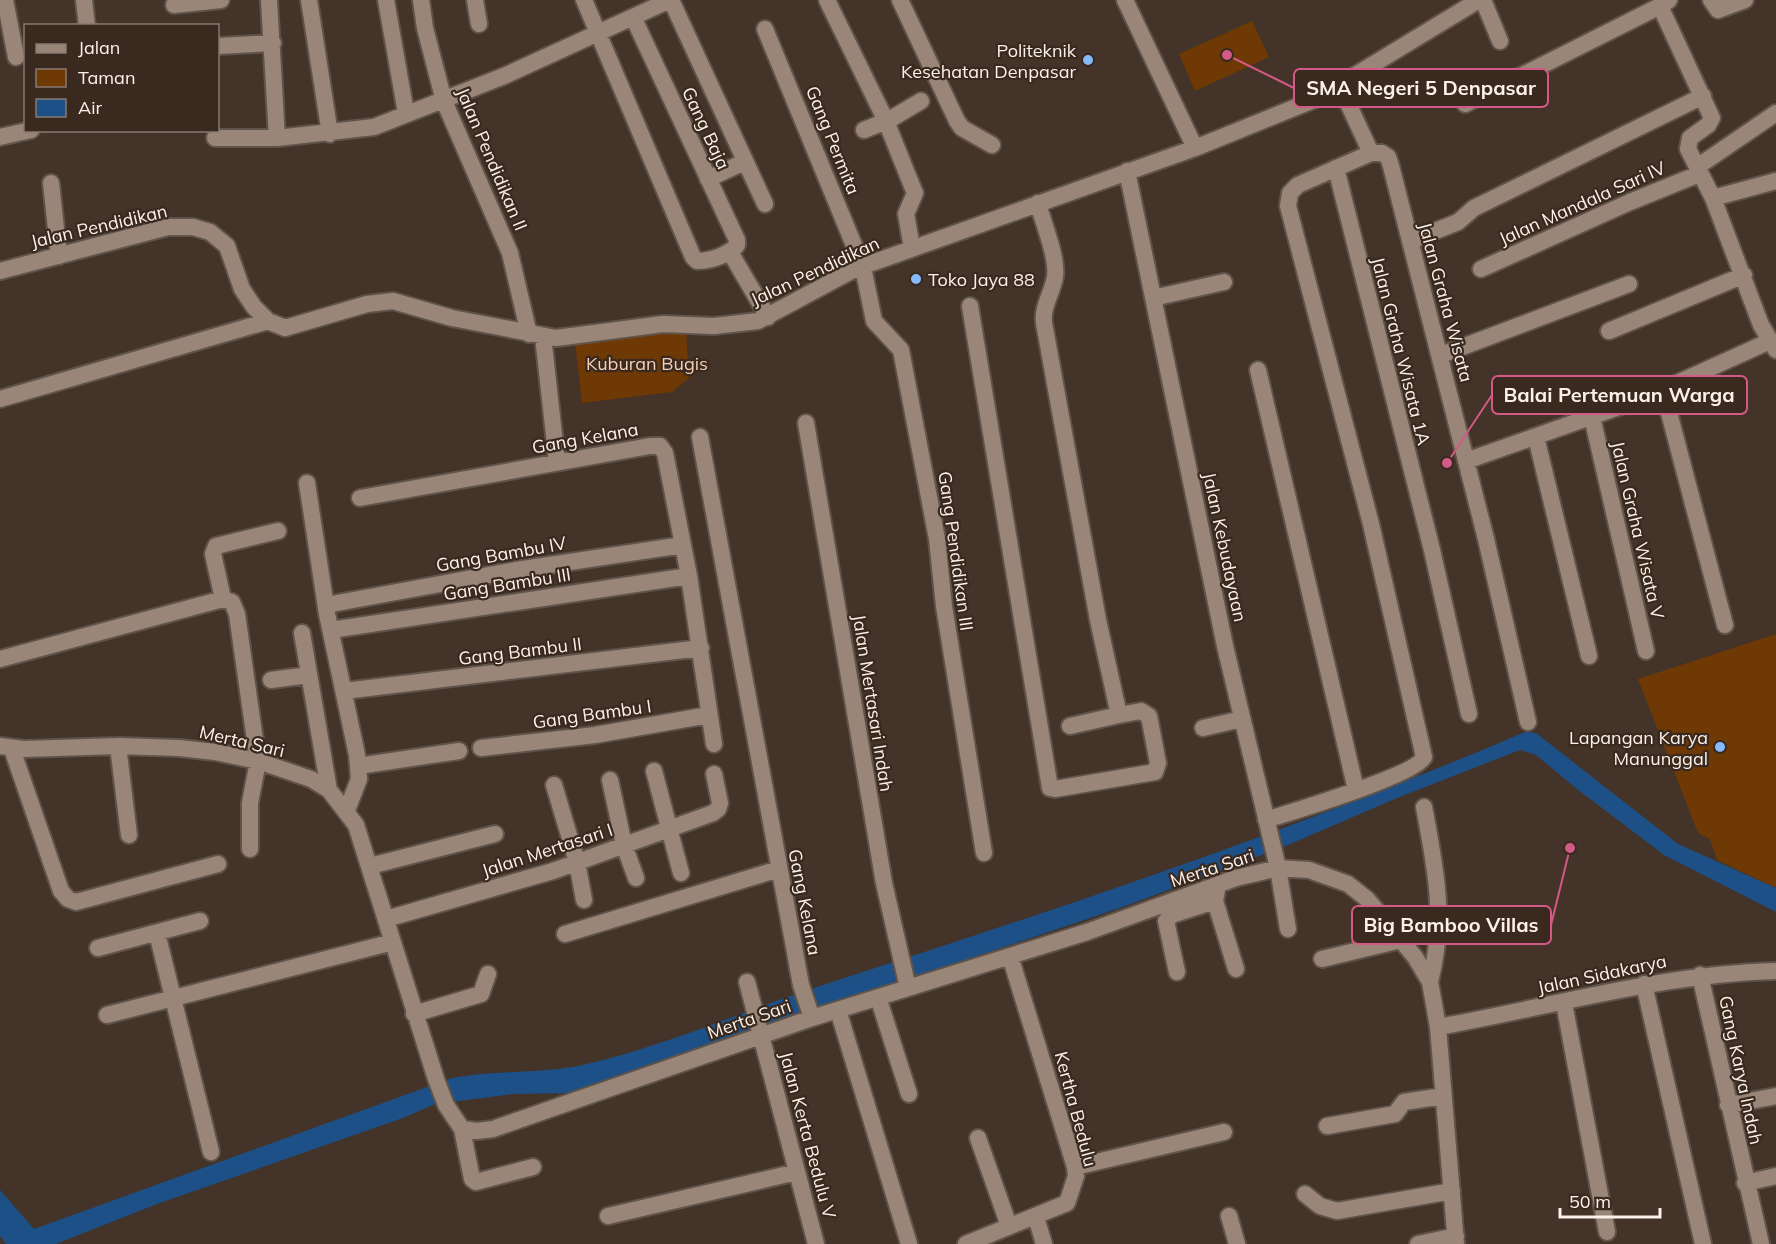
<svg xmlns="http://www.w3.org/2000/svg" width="1776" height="1244" font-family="Mulish,sans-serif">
	<rect width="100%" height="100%" fill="#433328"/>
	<path fill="#6f3905" d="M1252,21L1269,57L1195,91L1179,54Z
		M686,329L689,378L672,392L582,403L575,343Z
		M1776,634V888L1717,860L1710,839L1698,833L1638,679Z"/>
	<path fill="#1d5087" d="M1525,732L1536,733L1678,844L1776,888V912L1664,855L1577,789L1536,755L1520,750L1397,798L1281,848L1120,908L629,1073L579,1093L514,1094L435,1104L403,1118L157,1204L56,1244H6L0,1236V1190L34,1229L452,1078C496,1069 543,1075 587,1064C672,1044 752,1007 835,981C1068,906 1300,828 1525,732Z"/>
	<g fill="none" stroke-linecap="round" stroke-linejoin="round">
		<defs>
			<path id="minor" d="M5,0L16,57
				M84,0L87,26
				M269,0L277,138
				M309,0L330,134
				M386,0L406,113
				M421,0L425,28L444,101L510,253L529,334
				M475,0L479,24
				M584,0L693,257L697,261C710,261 729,255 737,245V240L634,19
				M671,0L765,204
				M827,0L886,121L912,186L915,193L906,214L912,248
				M900,0L957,121L962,128L992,145
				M1125,0L1195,148
				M1483,0L1500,41
				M1669,0L1660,6L1712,118L1708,125L1690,138L1688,149L1713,198L1761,325L1776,350
				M1711,0L1718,10L1745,0
				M174,5L221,0
				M765,29L863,267L874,321L901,350L937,539L944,606L984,853
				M218,46L273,43
				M1340,86L1371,153
				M1465,104L1660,6
				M864,130L889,120L921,101
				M0,137L31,130
				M215,138H277L374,127L504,76L670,0
				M1697,167L1776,113
				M1336,168L1432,550L1469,714
				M1127,171L1225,646L1278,868L1288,929
				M708,179L744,162
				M51,183L59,256
				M1713,198L1776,181
				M1038,203C1043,223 1058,258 1055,277C1052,294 1042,306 1044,323L1098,620L1119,715L1070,726
				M1410,241L1458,222L1474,208L1703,96
				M730,252L768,317
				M1481,269L1630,202L1699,174
				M0,271L168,227H193L210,232L227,246L242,289L254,307L268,321L285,328L367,304L393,301L452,318L556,338L663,324L714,326L758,321L855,269L1195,148L1316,99L1479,0
				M1153,298L1224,282
				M970,306L1050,788L1055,789L1155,772L1158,763L1149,716L1141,711L1119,715
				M1609,331L1744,275
				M543,336L557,462
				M1441,355L1629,284
				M1258,370L1356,790
				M1663,390L1725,625
				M0,399L268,321
				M1592,417L1646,651
				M806,423L884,883L908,988
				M700,437L801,985L812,1018
				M1536,437L1589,656
				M1466,461L1644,398L1770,341
				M307,483L327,614L357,755L359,779L347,810
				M360,498L650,446H660L665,453L689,576L714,744
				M223,599L213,554L216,546L278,531
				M326,605L516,570L683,545
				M331,630L689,576
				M302,633L329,790
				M0,659L223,599L232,602L237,614L258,761L250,803V849
				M271,680L309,675
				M344,691L701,648
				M1203,728L1242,719
				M0,746L24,749L118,746L179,748L215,752L258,761L311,779L329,790L356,825L436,1079L446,1105L462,1129L477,1131L493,1129L812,1018L1087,932L1236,878L1278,868L1309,870L1348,884L1367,899L1415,957L1430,982L1438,1027L1456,1244
				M118,746L129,835
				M481,748L595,735L709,715
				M12,749L61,891L68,899L76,902L218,864
				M358,766L459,751
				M654,771L681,873
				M610,780L624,845L636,878
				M554,785L577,862L584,900
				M1424,807C1436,870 1446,919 1430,982
				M1266,820C1291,812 1416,775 1424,757L1371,524L1288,206L1290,193L1298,185L1371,153H1382L1388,157L1391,166L1486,539L1528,722
				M370,866L495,834
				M1217,890L1215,901L1236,969
				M386,919L553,871L713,813L718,809L720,803L714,774
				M157,933L211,1152
				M565,934L779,869
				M98,948L200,921
				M1322,959L1401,940
				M1177,972L1166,921L1172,915L1215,901
				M1700,975L1761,1244
				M747,982L816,1244
				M1644,984L1703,1244
				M878,997L909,1094
				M1564,1003L1607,1232
				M838,1010L909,1244
				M414,1014L481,994L488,974
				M107,1015L393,942
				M1438,1027C1550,1007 1661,974 1776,971
				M1728,1105L1776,1096
				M1327,1126L1395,1114L1404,1102L1443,1096
				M462,1129L472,1179L476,1182L533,1167
				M978,1138L1009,1226
				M1075,1167L1224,1132
				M1745,1183L1776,1176
				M1305,1194L1320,1206L1337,1211L1452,1191
				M608,1216L797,1172
				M1229,1216L1237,1244
				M1036,1217L1044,1244
				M966,1244L1067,1203L1076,1176L1075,1167L1010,956
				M1418,1244L1456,1236"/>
		</defs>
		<use href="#minor" stroke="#605349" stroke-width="20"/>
		<use href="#minor" stroke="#998679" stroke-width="16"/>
	</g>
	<g fill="#85bbfb" stroke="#39291e" stroke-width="2">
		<circle cx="1088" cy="60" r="6"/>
		<circle cx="916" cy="279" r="6"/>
		<circle cx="1720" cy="747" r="6"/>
	</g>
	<g text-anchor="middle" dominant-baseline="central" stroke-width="4.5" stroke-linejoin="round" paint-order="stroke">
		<g font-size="18" fill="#fcf1ea" stroke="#39291e" text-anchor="end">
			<text x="1076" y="50">Politeknik<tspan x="1076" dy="21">Kesehatan Denpasar</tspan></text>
			<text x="928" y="279" text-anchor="start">Toko Jaya 88</text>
			<text x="1708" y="737">Lapangan Karya<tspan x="1708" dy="21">Manunggal</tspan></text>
		</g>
		<g font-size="18" fill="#fcf1ea" stroke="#39291e">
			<text transform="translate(706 128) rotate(65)">Gang Baja</text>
			<text transform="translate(833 140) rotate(68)">Gang Permita</text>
			<text transform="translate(492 159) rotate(67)">Jalan Pendidikan II</text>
			<text transform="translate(1582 203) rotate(-24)">Jalan Mandala Sari IV</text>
			<text transform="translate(99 226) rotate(-13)">Jalan Pendidikan</text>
			<text transform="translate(815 271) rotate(-25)">Jalan Pendidikan</text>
			<text transform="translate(1446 302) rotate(75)">Jalan Graha Wisata</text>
			<text transform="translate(1401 351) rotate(76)">Jalan Graha Wisata 1A</text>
			<text transform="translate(585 438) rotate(-10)">Gang Kelana</text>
			<text transform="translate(1638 530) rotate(77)">Jalan Graha Wisata V</text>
			<text transform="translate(1225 547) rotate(78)">Jalan Kebudayaan</text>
			<text transform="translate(956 551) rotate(82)">Gang Pendidikan III</text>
			<text transform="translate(501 554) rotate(-10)">Gang Bambu IV</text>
			<text transform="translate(507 584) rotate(-9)">Gang Bambu III</text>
			<text transform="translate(520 651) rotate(-7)">Gang Bambu II</text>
			<text transform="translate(873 703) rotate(81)">Jalan Mertasari Indah</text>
			<text transform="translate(592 714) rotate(-8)">Gang Bambu I</text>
			<text transform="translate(242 741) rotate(13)">Merta Sari</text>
			<text transform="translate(547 850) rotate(-18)">Jalan Mertasari I</text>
			<text transform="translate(1212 868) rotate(-18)">Merta Sari</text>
			<text transform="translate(805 902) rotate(79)">Gang Kelana</text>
			<text transform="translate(1602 974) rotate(-12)">Jalan Sidakarya</text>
			<text transform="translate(749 1019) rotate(-19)">Merta Sari</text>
			<text transform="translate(1741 1070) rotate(78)">Gang Karya Indah</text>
			<text transform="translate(1076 1109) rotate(75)">Kertha Bedulu</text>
			<text transform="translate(808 1135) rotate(75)">Jalan Kerta Bedulu V</text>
		</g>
		<g font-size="18" fill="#f6d0b6" stroke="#39291e">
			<text x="647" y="363">Kuburan Bugis</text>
		</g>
	</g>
	<path fill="none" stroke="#d35986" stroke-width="2" d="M1227 55L1294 88M1447 463L1492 395M1570 848L1551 925"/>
	<g fill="#d35986" stroke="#39291e" stroke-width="2">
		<circle cx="1227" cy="55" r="6"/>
		<circle cx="1447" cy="463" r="6"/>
		<circle cx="1570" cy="848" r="6"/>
	</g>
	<g fill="#39291e" stroke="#d35986" stroke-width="2">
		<rect x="1294" y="69" width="254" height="38" rx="6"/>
		<rect x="1492" y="376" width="255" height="38" rx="6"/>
		<rect x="1352" y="906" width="199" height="38" rx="6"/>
	</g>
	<g font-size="20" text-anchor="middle" font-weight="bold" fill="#fcf1ea">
		<text x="1421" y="95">SMA Negeri 5 Denpasar</text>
		<text x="1619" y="402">Balai Pertemuan Warga</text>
		<text x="1451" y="932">Big Bamboo Villas</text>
	</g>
	<rect x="24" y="24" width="195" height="108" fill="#39291e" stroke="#877970" stroke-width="1.5"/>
	<rect x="36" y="44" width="30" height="9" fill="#998679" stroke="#877970" stroke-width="1.5"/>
	<text x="78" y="54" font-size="18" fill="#fcf1ea">Jalan</text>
	<rect x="36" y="69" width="30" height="18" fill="#6f3905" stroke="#877970" stroke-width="1.5"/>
	<text x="78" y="84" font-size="18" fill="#fcf1ea">Taman</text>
	<rect x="36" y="99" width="30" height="18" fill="#1d5087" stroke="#877970" stroke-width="1.5"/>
	<text x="78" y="114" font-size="18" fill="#fcf1ea">Air</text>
	<path d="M1560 1208v9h100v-9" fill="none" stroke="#fcf1ea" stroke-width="3"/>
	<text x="1569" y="1208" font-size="18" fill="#fcf1ea" stroke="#39291e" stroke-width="4.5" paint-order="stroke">50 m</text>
</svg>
